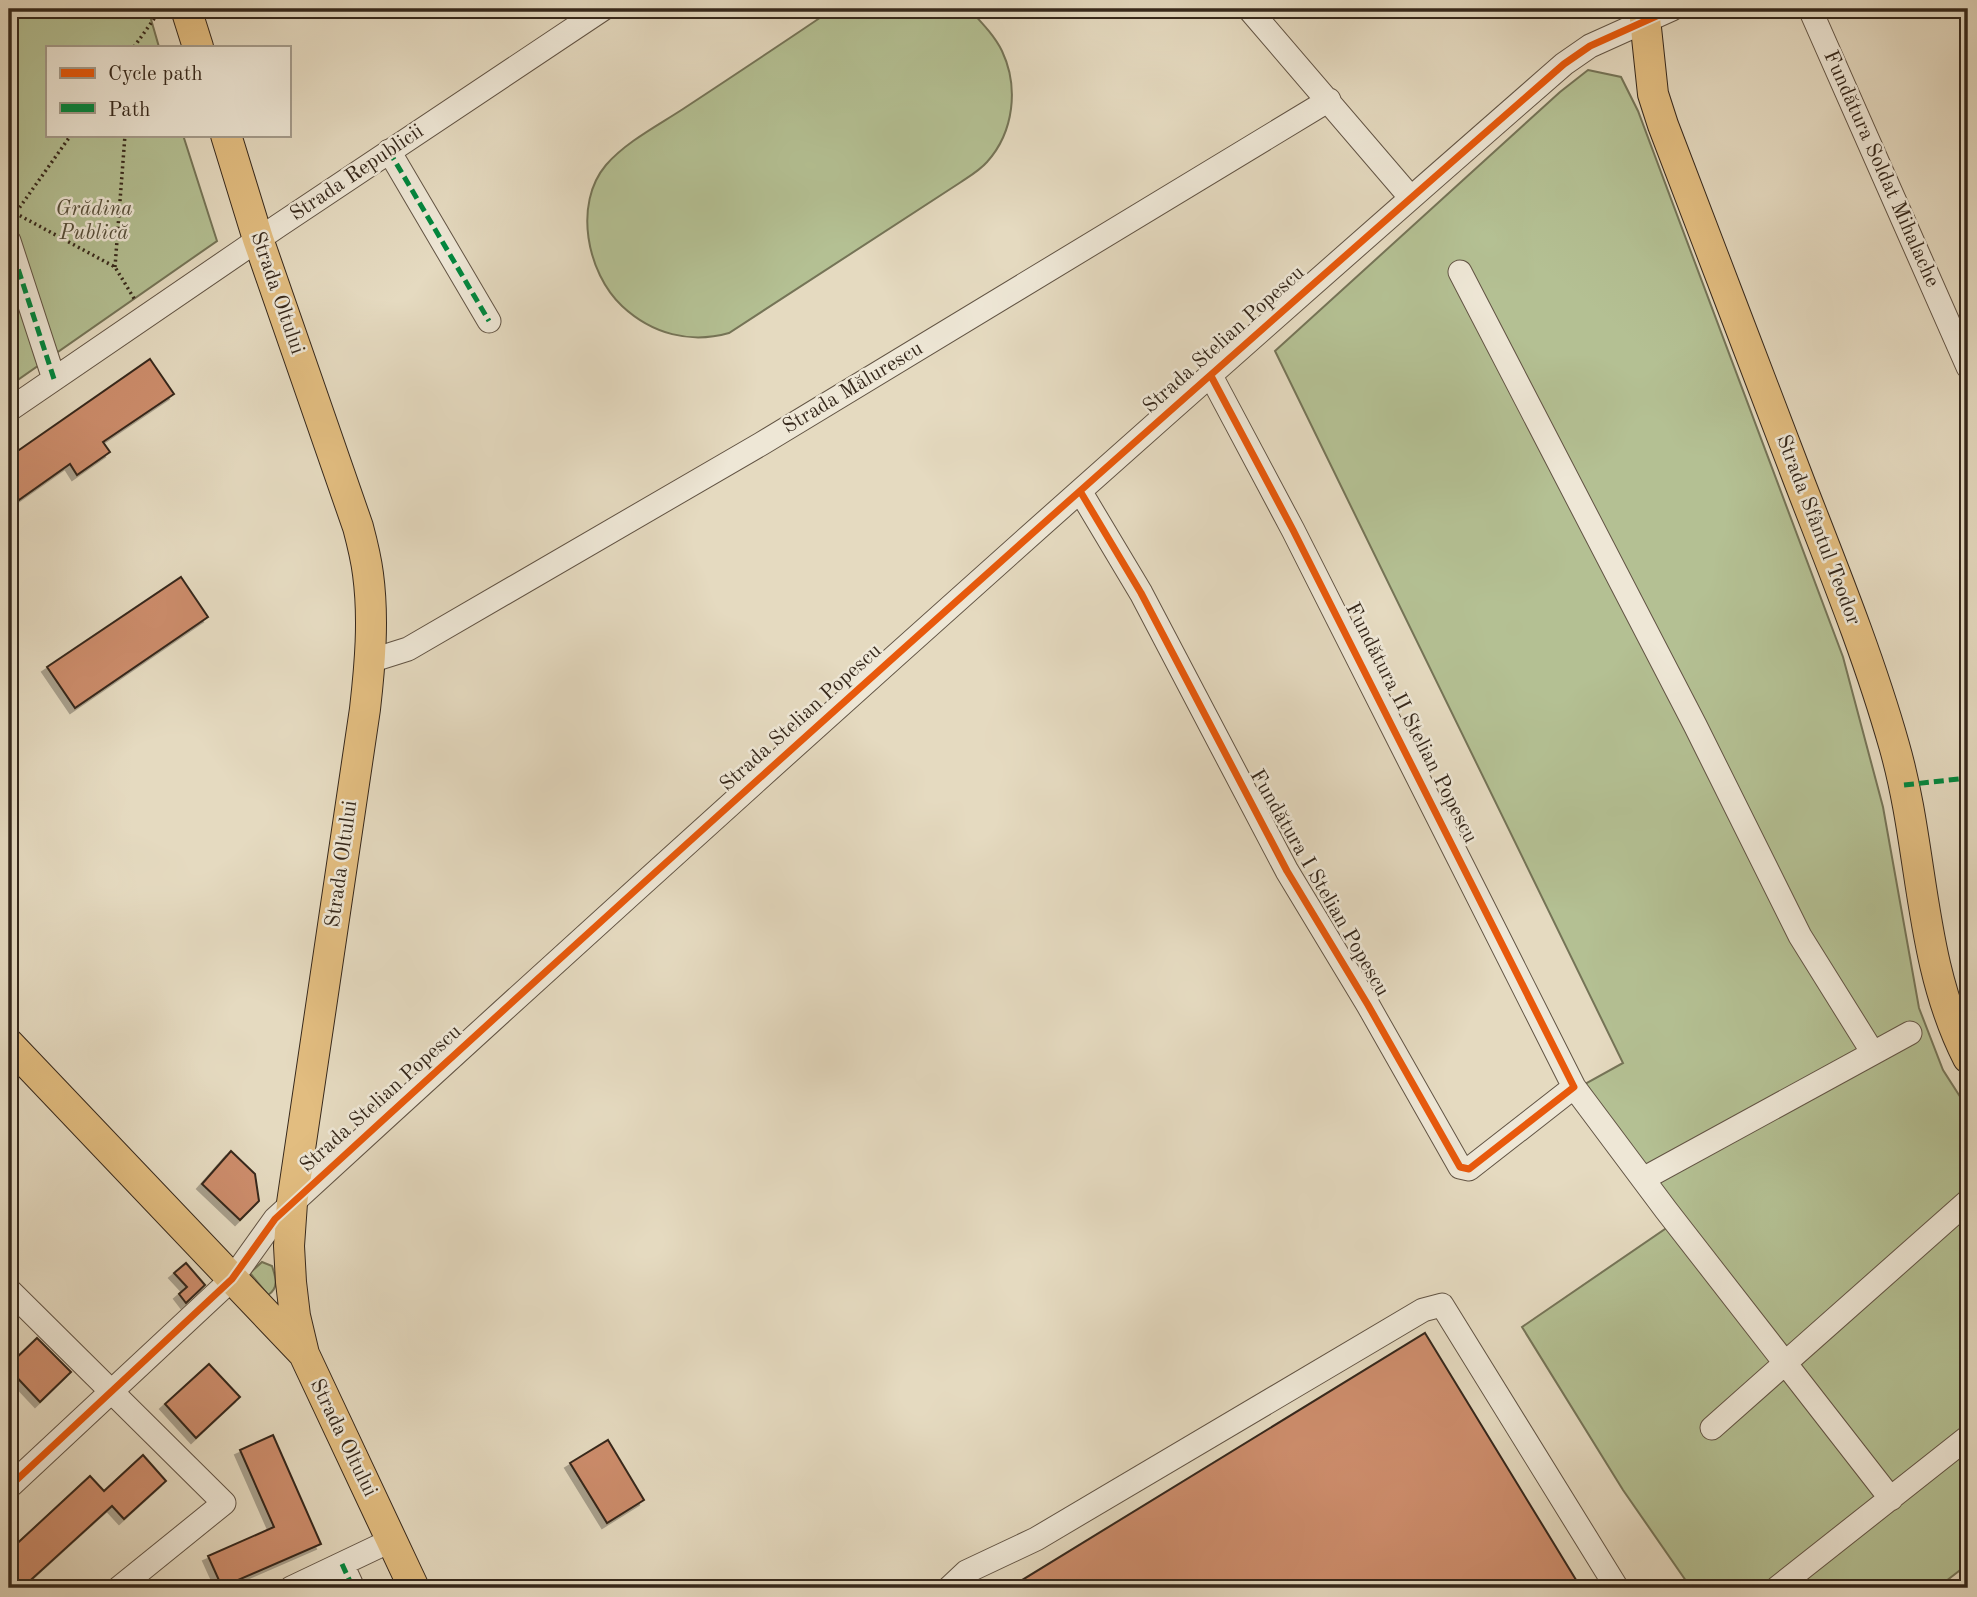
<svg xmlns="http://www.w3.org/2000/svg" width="1977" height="1597" font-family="'Old Standard TT',serif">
	<defs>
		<filter id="shadow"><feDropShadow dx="-5" dy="5" stdDeviation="0" flood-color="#0004"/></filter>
	</defs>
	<rect width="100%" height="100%" fill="#e5dac0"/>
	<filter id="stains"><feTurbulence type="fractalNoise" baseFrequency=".00286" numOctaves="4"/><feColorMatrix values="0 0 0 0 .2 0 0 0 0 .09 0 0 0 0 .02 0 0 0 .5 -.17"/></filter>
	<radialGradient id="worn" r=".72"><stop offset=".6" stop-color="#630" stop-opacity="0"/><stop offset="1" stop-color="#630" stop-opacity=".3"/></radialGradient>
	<path fill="#b4c093" stroke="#757457" stroke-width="2" d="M9,9H148L159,47H47V135H183L217,241L9,386Z
		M833,9H969C981,22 994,35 1002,51C1019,87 1014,132 987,162C980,170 970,176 961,182L729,333C690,344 652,334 622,306C587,273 573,204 606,165C626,142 657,126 683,109C733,76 783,43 833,9Z
		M1588,70L1621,77L1638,111L1843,657L1883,807L1919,1008L1943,1070L1968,1109V1564L1937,1588H1691L1623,1490L1522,1327L1681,1218L1583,1085L1623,1063L1275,351L1560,92Z
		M262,1262L272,1266C276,1278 279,1288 268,1295L250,1273Z"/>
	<path fill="#cd8d6c" stroke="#36281b" stroke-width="2" filter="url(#shadow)" d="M150,359L174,394L103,442L110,452L77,475L70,464L9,507V457Z
		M181,577L208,617L75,708L47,667Z
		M231,1151L255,1174L259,1201L240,1220L202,1184Z
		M186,1263L205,1285L186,1303L179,1294L187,1287L174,1273Z
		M1425,1333L1581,1588H1009Z
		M37,1338L71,1372L40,1402L9,1369V1365Z
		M209,1364L240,1397L196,1438L165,1404Z
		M273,1435L321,1544L222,1587L208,1556L274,1527L240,1450Z
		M608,1440L644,1500L607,1523L570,1463Z
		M143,1455L166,1481L124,1519L112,1506L22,1588H9V1551L90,1476L104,1491Z"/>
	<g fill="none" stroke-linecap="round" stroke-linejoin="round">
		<defs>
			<path id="minor" d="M1249,9L1411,198
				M1810,9L1968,367
				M389,151L489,321
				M9,241L54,379
				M1460,272L1695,725L1800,936L1873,1053
				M1211,376L1293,530L1574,1087L1666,1210L1891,1499
				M9,410L278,226L603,9
				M1080,491L1141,593L1287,871L1368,1005L1460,1167L1469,1169L1574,1087
				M370,661L408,649L761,444L1329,100
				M1643,1179L1910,1033
				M9,1290L224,1503L119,1588
				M1712,1428L1968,1201
				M9,1487L232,1279L275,1219C700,829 1130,443 1564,64L1590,46L1672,9
				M342,1564L353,1588
				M291,1588L392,1540
				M949,1588L966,1572L1036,1539L1423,1310L1442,1305L1617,1588
				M1777,1588L1968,1437"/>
			<path id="major" d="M186,9L198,47
				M1644,9L1653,94L1663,125C1709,245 1755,366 1801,486C1834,571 1869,657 1894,745C1924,849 1918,960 1968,1058
				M226,135L258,239L358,527C362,542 366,558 368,574C374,619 370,665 365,709L292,1203L289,1246L291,1282L295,1316L304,1354L414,1588
				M9,1044L303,1353"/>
		</defs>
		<use href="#minor" stroke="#625444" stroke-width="25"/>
		<use href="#major" stroke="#36281b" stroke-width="32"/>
		<path stroke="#36281b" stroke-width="3.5" stroke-dasharray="2 3.5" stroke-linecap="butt" d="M134,47L161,9
			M15,213L115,267L135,300
			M10,221L71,135
			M115,267L125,135"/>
		<use href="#minor" stroke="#eee7d6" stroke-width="23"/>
		<use href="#major" stroke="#e2bd80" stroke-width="30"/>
		<path stroke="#00873e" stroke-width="5" stroke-dasharray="10 5" stroke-linecap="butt" d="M389,151L489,321
			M9,241L54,379
			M1904,785L1968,778
			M342,1564L353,1588"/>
		<defs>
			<path id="cycleway" d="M1080,491L1141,593L1287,871L1368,1005L1460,1167L1469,1169L1574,1087L1293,530L1211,376
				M9,1487L232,1279L275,1219C700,829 1130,443 1564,64L1590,46L1672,9"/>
		</defs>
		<use href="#cycleway" stroke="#eee7d6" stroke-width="11"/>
		<use href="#cycleway" stroke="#e8590c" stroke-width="7"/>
	</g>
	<g text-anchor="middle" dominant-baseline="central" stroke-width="5" stroke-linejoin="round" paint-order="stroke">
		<g font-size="21" fill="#36281b" stroke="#eee7d6">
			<text transform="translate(1881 169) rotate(66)">Fundătura Soldat Mihalache</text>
			<text transform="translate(357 173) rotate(-34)">Strada Republicii</text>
			<text transform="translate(277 293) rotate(71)">Strada Oltului</text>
			<text transform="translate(1224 340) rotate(-42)">Strada Stelian Popescu</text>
			<text transform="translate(853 388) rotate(-31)">Strada Mălurescu</text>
			<text transform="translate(1818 530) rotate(69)">Strada Sfântul Teodor</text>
			<text transform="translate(801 718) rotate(-42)">Strada Stelian Popescu</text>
			<text transform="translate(1411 723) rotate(63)">Fundătura II Stelian Popescu</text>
			<text transform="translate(342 864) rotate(-82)">Strada Oltului</text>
			<text transform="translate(1319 883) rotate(60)">Fundătura I Stelian Popescu</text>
			<text transform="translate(381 1099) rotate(-42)">Strada Stelian Popescu</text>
			<text transform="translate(343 1438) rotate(64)">Strada Oltului</text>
		</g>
		<g font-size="21" font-style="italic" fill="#564e39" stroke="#eee7d6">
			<text x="94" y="209">Grădina<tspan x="94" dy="24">Publică</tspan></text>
		</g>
	</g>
	<rect width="1977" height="1597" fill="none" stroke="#e5dac0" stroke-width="35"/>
	<rect x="10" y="10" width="1956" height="1576" fill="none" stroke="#36281b" stroke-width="3.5"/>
	<rect x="18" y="18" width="1942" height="1562" fill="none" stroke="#36281b" stroke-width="2"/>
	<rect x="46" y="46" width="245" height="91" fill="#eee7d6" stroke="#a49b8b" stroke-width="2"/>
	<rect x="60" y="68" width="35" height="10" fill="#e8590c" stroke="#a49b8b" stroke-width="2"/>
	<text x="108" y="80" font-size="21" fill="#36281b">Cycle path</text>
	<rect x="60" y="103" width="35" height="10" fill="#00873e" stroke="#a49b8b" stroke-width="2"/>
	<text x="108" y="116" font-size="21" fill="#36281b">Path</text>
	<rect width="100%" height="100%" filter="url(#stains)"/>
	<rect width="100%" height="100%" fill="url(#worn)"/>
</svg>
